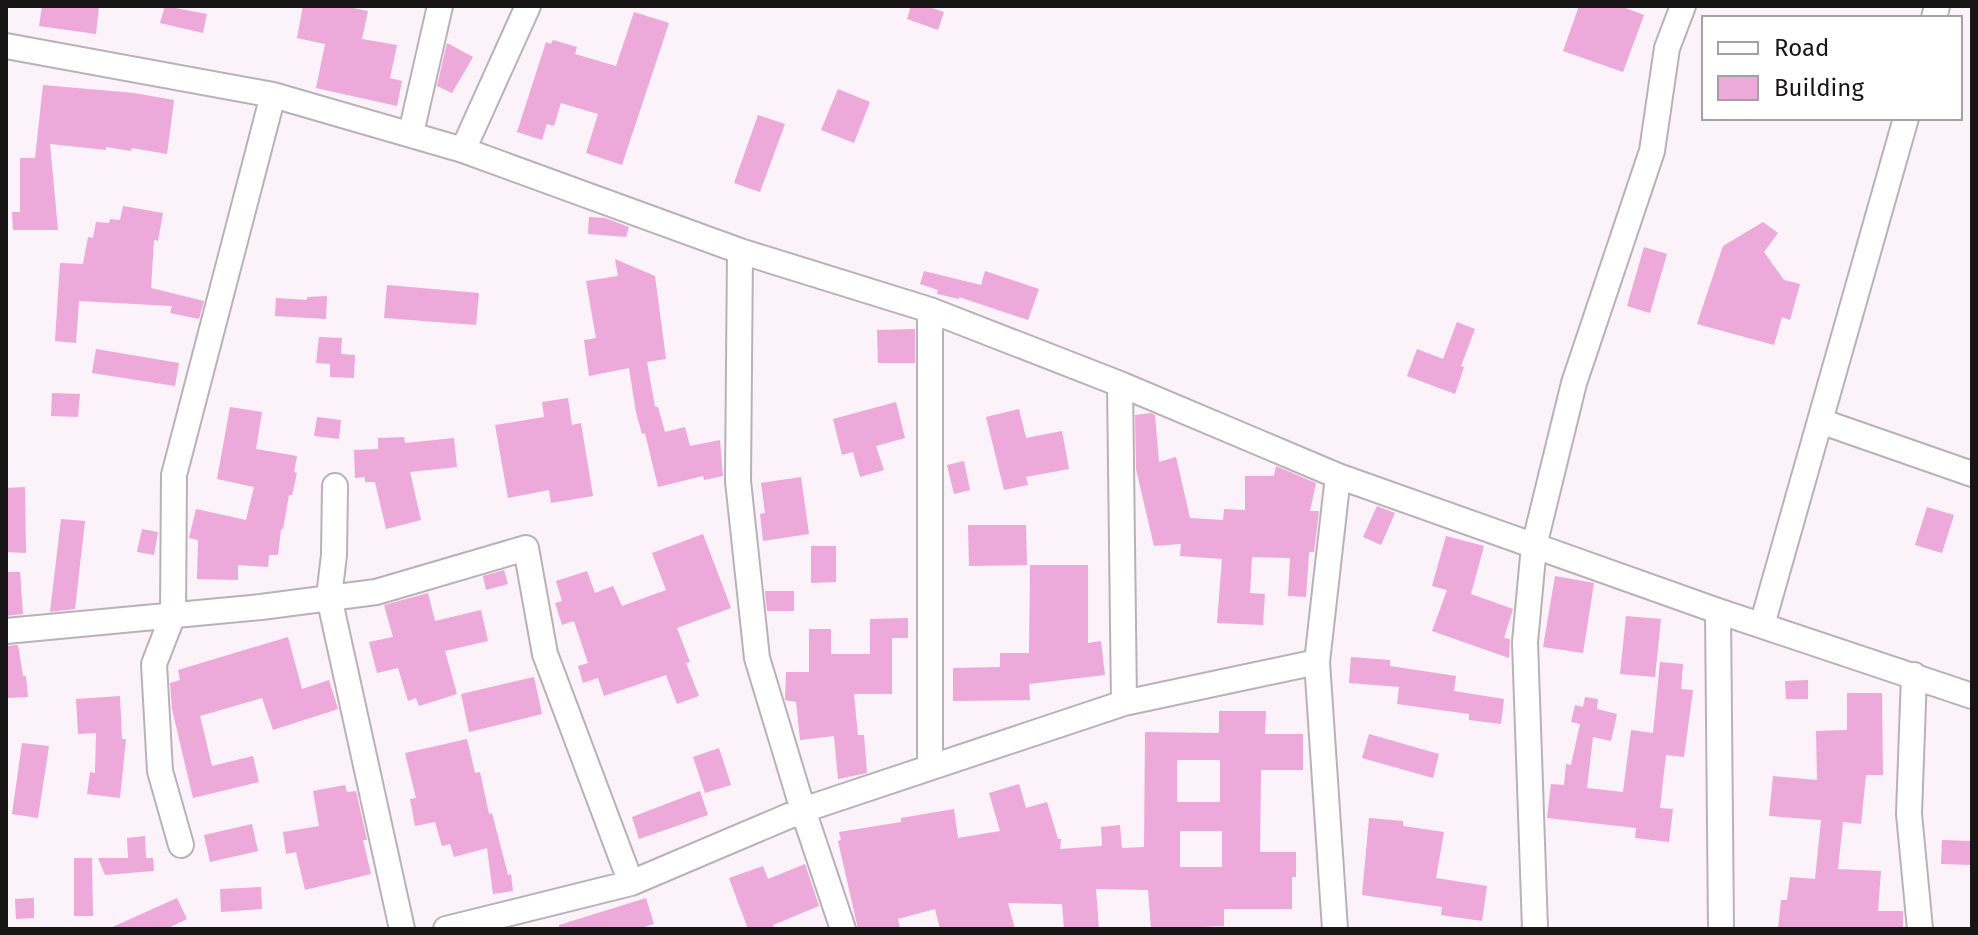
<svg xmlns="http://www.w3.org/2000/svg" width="1978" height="935" font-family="'Fira Sans',sans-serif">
	<rect width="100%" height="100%" fill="#fcf2f9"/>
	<path fill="#eca9da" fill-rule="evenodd" d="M42,6H99L96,34L39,26Z
		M165,6L207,14L203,33L160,23Z
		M303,6H343L368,11L362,39L397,45L390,78L402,81L397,106L316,88L325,44L297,38Z
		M911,6H926L944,12L938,30L907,19Z
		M1579,6H1620L1644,15L1623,72L1563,51Z
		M634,12L669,23L622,165L586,153L598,114L561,103L554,126L547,124L542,140L517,132L546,42L551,44L553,40L577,47L575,54L616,66Z
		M447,43L473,57L452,93L437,86Z
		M43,85L134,93L174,100L167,154L132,148L131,151L106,147V150L50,144L58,230H13L12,212H20V158H35Z
		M838,89L870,102L854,143L821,130Z
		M758,115L785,124L760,192L734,183Z
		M123,206L163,213L158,241L154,240L151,288L204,301L199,319L170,313L172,306L79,301L76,343L55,341L60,263L83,264L88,237L93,238L96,222L109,223L110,219L120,220Z
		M589,217L605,218L629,227L626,237L588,234Z
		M1763,222L1778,233L1764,252L1784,280L1800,284L1790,320L1782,317L1774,345L1697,324L1723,246Z
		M1644,247L1667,254L1650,313L1627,306Z
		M615,259L655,276L666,359L647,362L655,407H658L665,432L685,427L690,446L720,440L723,476L704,480L703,476L658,487L645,433L642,434L636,412L629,368L589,376L584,340L596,338L586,281L618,276Z
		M924,271L981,285L985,271L1039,289L1028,320L959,297V299L937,294L938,290L920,284Z
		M387,285L479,293L476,325L384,318Z
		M327,296L326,319L275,316L276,298L307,300V297Z
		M1457,322L1475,329L1461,366L1464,367L1455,394L1407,376L1417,349L1443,359Z
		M915,329V363H878L877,330Z
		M319,337L342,338L341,354L355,355L354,378L330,377V364L316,363Z
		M96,349L179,363L175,386L92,373Z
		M52,393L80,394L78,417L51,416Z
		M568,398L572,425L581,423L593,496L551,503L549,490L508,498L495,425L544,417L542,402Z
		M896,402L905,438L876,446L884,470L860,477L853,452L842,455L833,419Z
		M230,407L262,412L256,449L297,456L294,472L297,473L292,495H289L283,529H281L278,555H269L268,567L238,565V580L197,579L198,540L189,538L196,509L246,520L254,487L217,479Z
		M1019,409L1026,438L1062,431L1069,469L1026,477L1028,485L1004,490L986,417Z
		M1151,413L1155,415L1159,462L1176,457L1190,518L1223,520L1224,509L1245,510V476H1274L1276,466L1316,483L1310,511H1319L1314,552H1309L1306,597L1288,596L1290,558L1252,557L1250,593L1265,594L1263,625L1217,623L1222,559L1180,556L1181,544L1154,546L1136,469L1135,415Z
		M317,417L341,420L339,439L314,436Z
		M404,437L405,443L454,438L457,467L410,472L421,520L386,529L375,482H365V477L355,478L354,450L378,449V438Z
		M964,461L970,490L954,494L947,465Z
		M801,477L809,534L763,541L760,514L765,513L761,483Z
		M25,487L26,553L6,552V488Z
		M1377,506L1395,513L1381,545L1363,537Z
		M1927,507L1954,515L1942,553L1915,545Z
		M61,519L85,521L75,609L50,612Z
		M968,525H1026L1027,565L969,566Z
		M142,529L158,532L154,555L137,552Z
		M703,534L731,608L677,628L690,662L686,663L699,696L677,704L666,675L604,696L598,678L583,683L578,666L588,663L574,621L562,625L555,603L562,601L556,581L587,571L595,593L613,586L622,606L666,590L652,553Z
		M1446,536L1484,546L1471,594L1513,609L1504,638L1510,639L1509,658L1432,631L1447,590L1432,586Z
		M811,546H836V582L811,583Z
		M1030,565H1088V643L1101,641L1105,675L1029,684L1030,700L953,701V668L1000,667V653H1029Z
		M504,570L508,584L486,590L483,576Z
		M6,572H20L23,614L6,616Z
		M1555,576L1594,583L1583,653L1543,647Z
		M765,591H794V611H767Z
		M428,593L435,621L481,610L488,641L445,651L457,694L419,706L416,698L408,701L398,668L377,673L369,642L393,637L384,605Z
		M1626,616L1661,619L1655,677L1620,674Z
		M908,618V638H892V694H854L858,735H864L867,773L838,779L834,736L800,740L796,702L785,700L786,672H809V629H831V654H870V619Z
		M288,637L302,689L329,680L338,709L273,730L262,698L200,716L212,766L253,756L259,782L193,798L172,709L170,683L180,680L178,670Z
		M18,645L23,676H26L28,697L7,698L6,646Z
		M1351,657L1390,660V666L1456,676L1454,691L1504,699L1501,724L1469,720V714L1397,704L1399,687L1349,683Z
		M1660,662L1683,664L1681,689L1693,690L1684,757L1666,755L1660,808L1673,809L1669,842L1635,838L1636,828L1547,818L1551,784L1564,785L1566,764L1571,765L1580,724L1571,722L1575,705L1583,707L1585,697L1598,699L1597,709L1617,714L1611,741L1593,737L1587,788L1623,792L1631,730L1653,733Z
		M534,677L542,714L469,732L461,694Z
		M1808,680V699H1786L1785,681Z
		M1847,693H1882L1883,775H1866L1861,824L1843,822L1838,869L1881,871L1878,911H1903V929H1778L1781,900H1787L1790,877L1815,879L1821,820L1769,816L1773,776L1817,780L1816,731L1847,730Z
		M120,696L122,739H126L120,798L87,794L90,772L95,773L96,733L78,734L76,699Z
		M1219,711H1266L1265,734H1303V770H1261L1260,852H1296V877H1292V909H1224V926L1151,929L1148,890L1096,889L1099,929H1064L1062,904L1008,903L1015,929H940L935,909L898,919L900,929H858L838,841L841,840L839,832L901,822V818L954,809L958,838L1000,831L989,793L1019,784L1026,808L1047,802L1058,839H1061L1060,849L1102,846L1101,827L1120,825L1122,848L1144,847L1145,732L1219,733ZM1177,760H1220V802H1177ZM1180,831H1222V867H1180Z
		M1369,734L1439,754L1433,778L1362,758Z
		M467,739L475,773L480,772L489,814L492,813L508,875L511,874L513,891L493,894L487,848L454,857L450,844L442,846L435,822L415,826L410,799L416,798L405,753Z
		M22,743L49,746L38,818L12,814Z
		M719,748L731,785L705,793L693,757Z
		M345,785L347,792L356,791L367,840H363L371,874L305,890L296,852L286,854L283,832L319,826L313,791Z
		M700,791L708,815L639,839L632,817Z
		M1369,818L1403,821V826L1444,832L1436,878L1487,886L1482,921L1441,915L1442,907L1362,895Z
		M252,824L258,851L210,862L204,835Z
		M145,836L146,858H153L154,871L105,875L98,858H128L127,838Z
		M1942,840L1972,841V865L1941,864Z
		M74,858H92L93,916H74Z
		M805,864L819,906L773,925L774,929H748L729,878L763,866L768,879Z
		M261,887L262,909L221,912L220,889Z
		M34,898V918L16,919L15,899Z
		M177,898L187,919L166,929H108Z
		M646,898L654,924L638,929H559V925Z"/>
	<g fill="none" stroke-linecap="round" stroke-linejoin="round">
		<defs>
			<path id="minor" d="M1934,18L1937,6
				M6,46L273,95L463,150L740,251L930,310L1120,384L1338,476L1718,611L1972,696
				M411,133L440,6
				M463,150L528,6
				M740,251L738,481L757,658L803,810L843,929
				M1120,384L1124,703
				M1820,421L1972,474
				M335,486L334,555L329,597L402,929
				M1718,611L1721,929
				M1762,625L1906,118
				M6,631L261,607L376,592L526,548L545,654L631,883
				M1914,675L1909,814L1920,929
				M930,766V310
				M181,845L160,771L154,664L173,615L174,475L273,95
				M446,929L631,883L803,810L1124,703L1317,662
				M1335,929L1317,662L1338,476
				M1535,929L1525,642L1534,546L1574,383L1652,151L1667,48L1683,6"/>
		</defs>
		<use href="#minor" stroke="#bab1b7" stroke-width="28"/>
		<use href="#minor" stroke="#fff" stroke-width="24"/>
	</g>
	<rect width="1978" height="935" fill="none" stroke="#181517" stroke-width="16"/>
	<rect x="1702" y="16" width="260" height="104" fill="#ffffff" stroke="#a3a1a2" stroke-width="2"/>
	<rect x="1718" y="42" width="40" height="12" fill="#ffffff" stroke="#a3a1a2" stroke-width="2"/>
	<text x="1774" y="56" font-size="24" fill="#181517">Road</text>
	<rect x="1718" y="76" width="40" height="24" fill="#eca9da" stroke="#a3a1a2" stroke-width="2"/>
	<text x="1774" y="96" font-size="24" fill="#181517">Building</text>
</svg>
